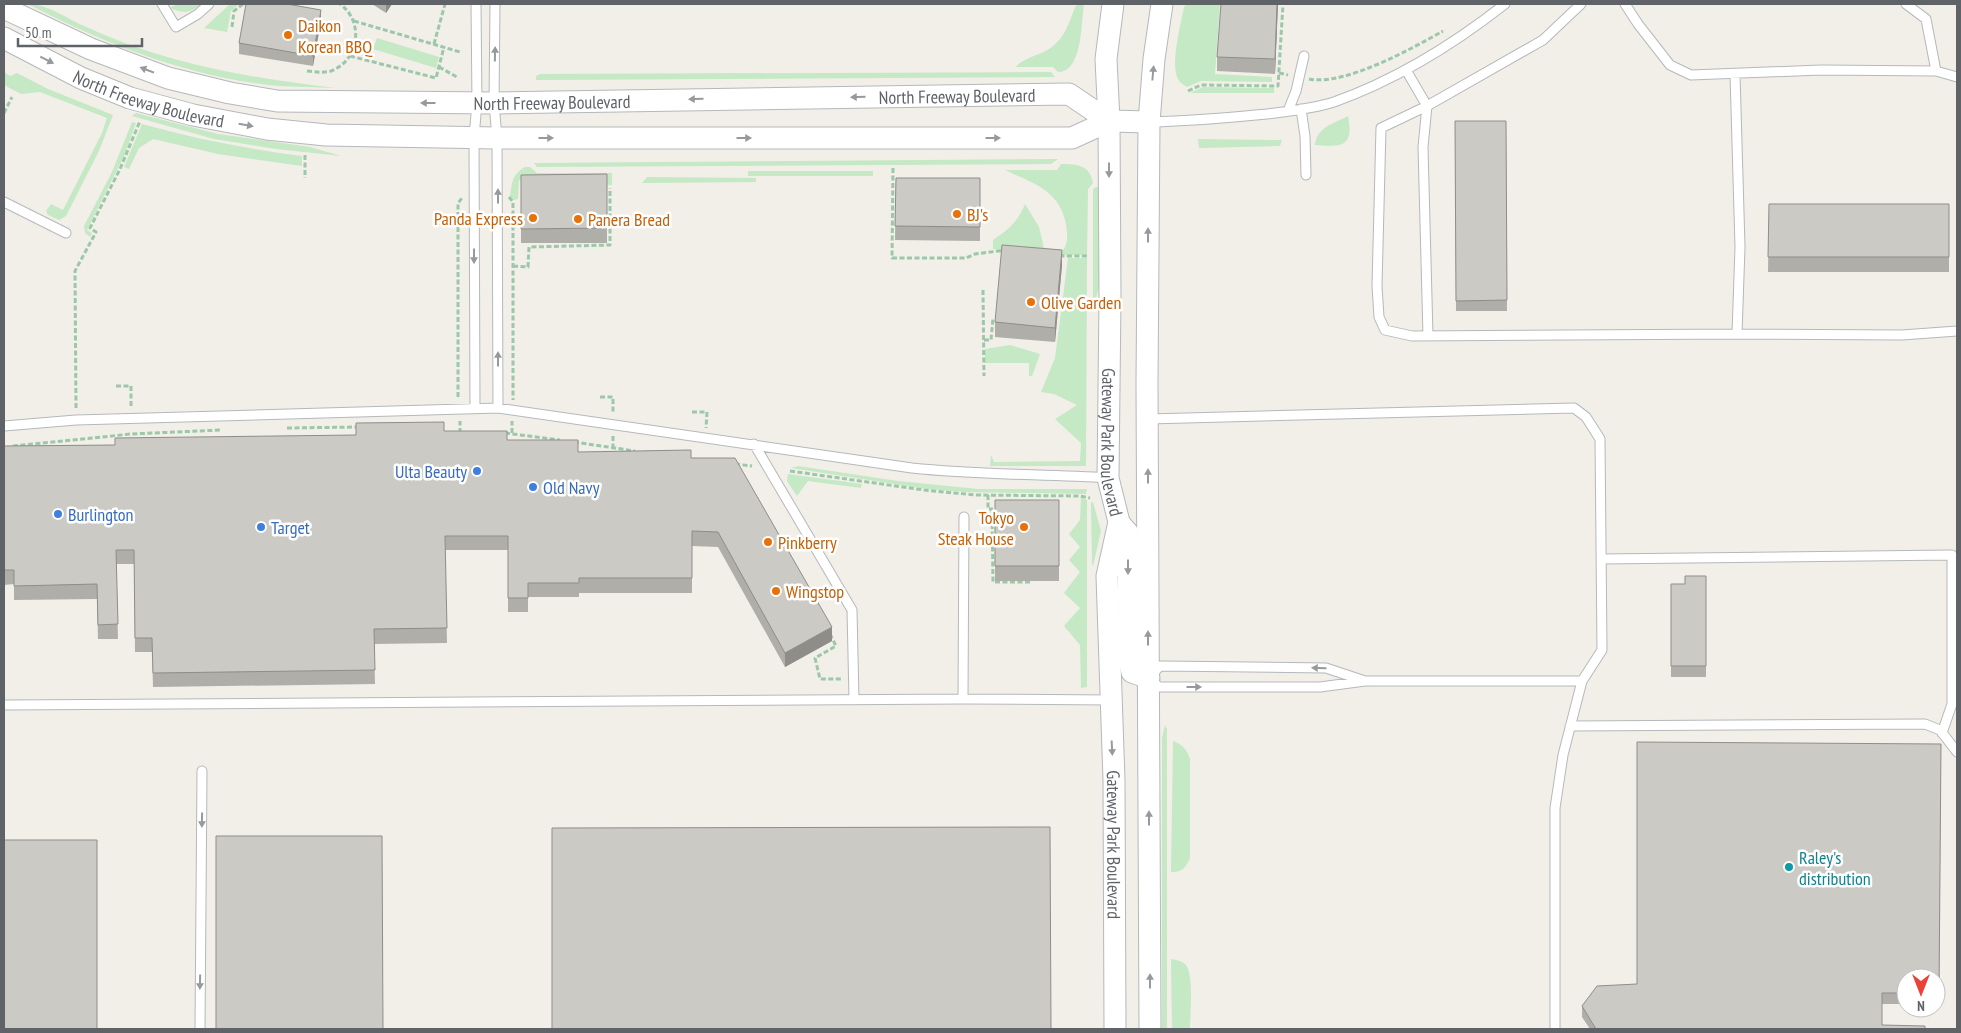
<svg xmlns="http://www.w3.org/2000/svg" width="1961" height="1033" font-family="'PT Sans Narrow',sans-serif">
	<rect width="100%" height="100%" fill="#f1efe8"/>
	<path fill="#c5e8c5" d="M28,4C47,4 66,18 84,26C99,33 115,39 130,45C197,69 266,80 336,88C317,87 298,87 279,86C191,78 105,44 28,4Z
		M177,4H202C191,13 183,14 170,8Z
		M230,4H239L231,11L227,32L204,28Z
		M1079,4H1084C1081,22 1083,72 1058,72L1053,67H1015C1023,60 1029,58 1039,54C1062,45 1067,29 1075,7Z
		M1186,4H1220L1215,74L1272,77V82L1201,81L1187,87C1184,85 1180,83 1178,79C1170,65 1181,23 1184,7Z
		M377,38L439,57L436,68L373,49Z
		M4,72L10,76L17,73L48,89L113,115L99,151L66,216L59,220L48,215L46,211L51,204L63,210L102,133L107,118L40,92L21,94L4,85Z
		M1051,72L1055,77L536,80V76L540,74Z
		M1203,87L1274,88V93H1190Z
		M136,113L218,134L310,147L341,156L276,149L214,139L132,116Z
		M1348,116C1354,147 1342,147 1315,145C1317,127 1333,124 1348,116Z
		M132,122L136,123L125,154L87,230L92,233L90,237L85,233L84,226L112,172Z
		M142,124C195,139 248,149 302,156V166L218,154L153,139L139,148L129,169L124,167Z
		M1198,139L1279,140H1282L1280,146L1199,148Z
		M1058,159L1051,164L537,167L534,163Z
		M1061,164C1077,164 1090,165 1093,183L1088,189L1087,255H1064L1059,253L993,249V240C1008,230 1018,222 1025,204L1039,227L1044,248L1063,250C1069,242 1067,234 1066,224C1059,189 1032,183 1005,170H1057Z
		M525,167H530L537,173H612V185L572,186L547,179L519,180L518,199L514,200L510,197C512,183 512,174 525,167Z
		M748,171H873V176H748Z
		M647,177L756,178V182L642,183Z
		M1096,187H1099V287L1093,308V189Z
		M1068,258H1087L1086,466H990L991,455L994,462L1080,461L1081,443L1055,419L1077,405L1054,394L1041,392L1055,358Z
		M1010,345L1040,354L1032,376H1029V363H985V349Z
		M798,466L898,481L978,489H1087L1086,494L963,492L927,489L791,468Z
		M788,474L862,484L861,488L808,481L797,496L787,481Z
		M1081,498L1087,500V687L1081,688L1080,645L1064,626L1080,608L1064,593L1080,572L1069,560L1080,547L1069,534L1080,520Z
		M1093,502L1101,531L1093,566L1092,564L1091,503Z
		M1165,725L1167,729V1029H1162V738Z
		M1173,741C1182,744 1187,749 1190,759V858C1186,867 1182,873 1171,872Z
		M1171,959C1177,960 1182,961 1186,965C1194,977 1190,1014 1190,1029H1172Z"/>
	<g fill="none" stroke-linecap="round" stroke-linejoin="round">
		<defs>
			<path id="service" d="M162,4L176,27L198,14L209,4
				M495,4L494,103L497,138L498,408
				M1581,4L1543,40L1427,106L1381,128L1377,286L1379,317L1385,330L1412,336L1737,334L1740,247L1735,74
				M1625,4L1638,24L1670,65L1691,75L1821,70L1936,71L1926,19L1906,4
				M1406,70L1427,106L1423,147L1428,336
				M1936,71L1957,77
				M1301,109L1305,136L1306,175
				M1288,111L1296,91L1304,56
				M1149,122C1190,121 1227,118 1267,114C1290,111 1312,109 1334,102C1396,80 1454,44 1505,4
				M4,202L66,233
				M1737,334L1902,335L1957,331
				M475,408L474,137L477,103L476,4
				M1148,419L1574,408L1586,417L1600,439L1602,650L1582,681L1563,755L1555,808V1029
				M4,426L76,420L498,408L912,468C977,475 1043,474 1108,478
				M754,444L852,610L854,700
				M1601,559L1952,555V704L1942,733
				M1365,681L1326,668L1160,666L1149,678L1159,687H1320L1365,681H1582
				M963,699L964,517
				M4,705L963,699L1110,700
				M1570,726L1925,724L1940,730L1957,752
				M200,1029L202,771"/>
			<g id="tertiary">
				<path id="s1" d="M1113,4L1106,59L1109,121L1110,298L1108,478L1119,522L1107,576L1114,780L1115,1029"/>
				<path id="s2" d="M4,8L91,49L168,78L230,93L277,101L494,103L1069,94L1109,121"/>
				<path id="s3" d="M4,38L81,78L130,98L193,115L267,129L326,135L497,138H1072L1109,121L1149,122"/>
				<path d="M1120,524L1128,533L1129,660L1132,672L1149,678"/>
				<path d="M1150,1029L1147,384L1149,122L1154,59L1162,4"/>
			</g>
		</defs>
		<use href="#service" stroke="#b5b8bc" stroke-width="11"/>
		<use href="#tertiary" stroke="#b5b8bc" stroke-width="23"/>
		<path stroke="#9cc7a9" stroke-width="3" stroke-dasharray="5 2.5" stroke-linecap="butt" d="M354,21L460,52
			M232,27L234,11L243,4
			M434,44L445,4
			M350,56L436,78L444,47
			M439,67L457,77
			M307,71C315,72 323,73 331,71C360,60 364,21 340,4
			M1279,73L1288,75
			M1309,79C1345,86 1411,49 1443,31
			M1188,91L1201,85L1278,86L1283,4
			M4,113L12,97
			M305,155V178
			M893,168L892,258H966L975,254L1006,250
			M509,197L513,202V400
			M1060,254L1063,256H1089
			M513,266L528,267L529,247L610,245V188
			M983,290L984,376
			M984,340H991L993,318
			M116,386H131V408
			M458,397V203L462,198
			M600,397H613V413
			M76,408L75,271L96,232L90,228L120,169L140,121
			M692,412H707L706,428
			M287,428L359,427
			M460,433V421
			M505,433L560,440
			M512,433V421
			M613,436V448
			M574,442L635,451
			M13,446L131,434L221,430
			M735,464L752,466
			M790,471L924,490L975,495L1080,496L1090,498
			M988,495V509H993
			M992,509L993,582H1030
			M830,634L836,646L815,658L820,679H842"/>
		<use href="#service" stroke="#fff" stroke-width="9"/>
		<use href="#tertiary" stroke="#fff" stroke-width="21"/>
	</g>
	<path fill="#afaea9" d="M372,4H392L386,13Z
		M1278,4L1275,74L1217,71V57Z
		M321,20L313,66L239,54V43Z
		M1455,121H1506L1507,311H1456Z
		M607,174V243H521V175Z
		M896,178H980V241L895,240Z
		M1769,204H1949V272H1768Z
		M1062,265L1055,342L995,337V322Z
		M444,431L578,452L691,458L832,641L785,667L718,547L692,546V593H579V597H528V612H508V550H445L447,643L374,644L375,684L153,687L152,652H135L134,564H116L118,639H98L97,599L14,600V584L4,585V446L115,445L356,435Z
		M995,500H1059V581H995Z
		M1706,576V677H1671V584H1685Z
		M1941,744L1939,1004H1936V978H1906V1004H1882V1025L1925,1029H1590L1582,1017V1006L1637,984Z"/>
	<path fill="#8f8d8a" d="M386,4H392L386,13Z
		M1277,4H1278L1275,74V59Z
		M321,10V20L313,66V56Z
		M5,79V94L4,96V82Z
		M1062,250V265L1055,342V328Z
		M832,627V641L785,667V653Z"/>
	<path fill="#cccac5" stroke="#8f8d8a" d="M246,4H287L321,10L313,56L239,43Z
		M1221,4H1277L1275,59L1217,57Z
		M1455,121H1506L1507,300L1456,301Z
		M607,174V228L521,229V175Z
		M896,178H980V227L895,226Z
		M1769,204H1949V257H1768Z
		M1002,245L1062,250L1055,328L995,322Z
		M444,422V431H507V440H578V452L691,450V458H735L832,627L785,653L718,532L692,531V578H579V583H528V598H508V536H445L447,628L374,629L375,670L153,673L152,638H135L134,550H116L118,624L98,625L97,584L14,586V570H4V446L115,445V438L356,435V423Z
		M995,500H1059V566H995Z
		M1685,576H1706V666H1671V584H1685Z
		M1637,742L1941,744L1939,993H1936V978H1906V993H1882V1025L1925,1026V1029H1596L1582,1006L1597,986L1637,984Z
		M1050,827L1051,1029H552V828Z
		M216,836H382L383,1029H216Z
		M4,840H97V1029H4Z"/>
	<defs><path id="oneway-solid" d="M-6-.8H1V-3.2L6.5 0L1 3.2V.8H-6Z" transform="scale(1.25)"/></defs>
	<g fill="#979a9d">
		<use href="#oneway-solid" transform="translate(495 54) rotate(-89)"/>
		<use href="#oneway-solid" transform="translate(47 60) rotate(27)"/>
		<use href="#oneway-solid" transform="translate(147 70) rotate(-159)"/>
		<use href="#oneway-solid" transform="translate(1153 73) rotate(-85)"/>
		<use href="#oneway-solid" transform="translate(858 97) rotate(179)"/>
		<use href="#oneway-solid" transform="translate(696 99) rotate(179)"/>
		<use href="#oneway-solid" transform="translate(428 103) rotate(180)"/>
		<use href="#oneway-solid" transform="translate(246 125) rotate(10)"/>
		<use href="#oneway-solid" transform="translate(546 138)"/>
		<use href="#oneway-solid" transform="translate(744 138)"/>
		<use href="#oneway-solid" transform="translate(993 138)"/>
		<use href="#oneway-solid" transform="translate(1109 170) rotate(90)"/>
		<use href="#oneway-solid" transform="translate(498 196) rotate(-90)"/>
		<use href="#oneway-solid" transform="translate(1148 235) rotate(-90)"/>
		<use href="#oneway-solid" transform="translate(474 256) rotate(90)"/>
		<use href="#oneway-solid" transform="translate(498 359) rotate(-90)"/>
		<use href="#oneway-solid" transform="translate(1148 476) rotate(-90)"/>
		<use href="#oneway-solid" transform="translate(1128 567) rotate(90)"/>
		<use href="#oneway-solid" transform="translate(1148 638) rotate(-90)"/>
		<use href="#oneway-solid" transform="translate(1319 668) rotate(-178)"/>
		<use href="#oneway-solid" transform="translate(1194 687)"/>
		<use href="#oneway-solid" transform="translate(1112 748) rotate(87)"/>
		<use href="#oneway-solid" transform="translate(1149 818) rotate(-90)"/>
		<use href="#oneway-solid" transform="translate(202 820) rotate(91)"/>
		<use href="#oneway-solid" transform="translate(1150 981) rotate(-90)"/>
		<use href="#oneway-solid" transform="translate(200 982) rotate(91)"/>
	</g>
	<g fill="#e8710a" stroke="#fff" stroke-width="2">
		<circle cx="288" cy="35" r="5"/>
		<circle cx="957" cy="214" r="5"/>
		<circle cx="533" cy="218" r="5"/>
		<circle cx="578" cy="219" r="5"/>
		<circle cx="1031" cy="302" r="5"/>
		<circle cx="1024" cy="527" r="5"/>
		<circle cx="768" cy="542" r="5"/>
		<circle cx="776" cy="591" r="5"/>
	</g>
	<g fill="#3f7fe0" stroke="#fff" stroke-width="2">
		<circle cx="477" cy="471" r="5"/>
		<circle cx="533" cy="487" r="5"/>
		<circle cx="58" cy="514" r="5"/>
		<circle cx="261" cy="527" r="5"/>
	</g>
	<circle fill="#0f9aa8" stroke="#fff" stroke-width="2" cx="1789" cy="867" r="5"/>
	<g text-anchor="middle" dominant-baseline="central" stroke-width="5" stroke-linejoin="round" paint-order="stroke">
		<g font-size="18" fill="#c56008" stroke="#fff" text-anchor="start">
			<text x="298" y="25">Daikon<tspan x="298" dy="21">Korean BBQ</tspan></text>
			<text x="967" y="214">BJ's</text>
			<text x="523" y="218" text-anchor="end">Panda Express</text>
			<text x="588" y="219">Panera Bread</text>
			<text x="1041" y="302">Olive Garden</text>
			<text x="1014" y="517" text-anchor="end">Tokyo<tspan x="1014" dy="21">Steak House</tspan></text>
			<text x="778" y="542">Pinkberry</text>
			<text x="786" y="591">Wingstop</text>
		</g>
		<g font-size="18" fill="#5f6368" stroke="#fff">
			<text stroke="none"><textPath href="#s2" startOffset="970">North Freeway Boulevard</textPath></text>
			<text stroke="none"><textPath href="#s3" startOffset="158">North Freeway Boulevard</textPath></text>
			<text stroke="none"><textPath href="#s2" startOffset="565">North Freeway Boulevard</textPath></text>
			<text stroke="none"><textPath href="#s1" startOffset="439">Gateway Park Boulevard</textPath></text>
			<text stroke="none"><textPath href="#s1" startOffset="844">Gateway Park Boulevard</textPath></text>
		</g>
		<g font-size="18" fill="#366cbe" stroke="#fff" text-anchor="start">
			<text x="467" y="471" text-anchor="end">Ulta Beauty</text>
			<text x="543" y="487">Old Navy</text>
			<text x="68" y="514">Burlington</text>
			<text x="271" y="527">Target</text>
		</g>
		<g font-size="18" fill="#0d838f" stroke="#fff" text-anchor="start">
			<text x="1799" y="857">Raley's<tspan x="1799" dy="21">distribution</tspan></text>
		</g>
	</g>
	<rect width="1961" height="1033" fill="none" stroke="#5f6368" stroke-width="10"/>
	<g transform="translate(1921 993) rotate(180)"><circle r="24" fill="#ffffff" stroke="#bfc1c3"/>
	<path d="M0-4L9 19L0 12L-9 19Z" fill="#ea4335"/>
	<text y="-8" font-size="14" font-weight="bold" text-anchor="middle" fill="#5f6368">N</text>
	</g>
	<path d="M18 38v8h124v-8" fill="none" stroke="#5f6368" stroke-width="2.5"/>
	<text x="25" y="38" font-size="15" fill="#5f6368" stroke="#ffffff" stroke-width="4" paint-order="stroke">50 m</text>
</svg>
